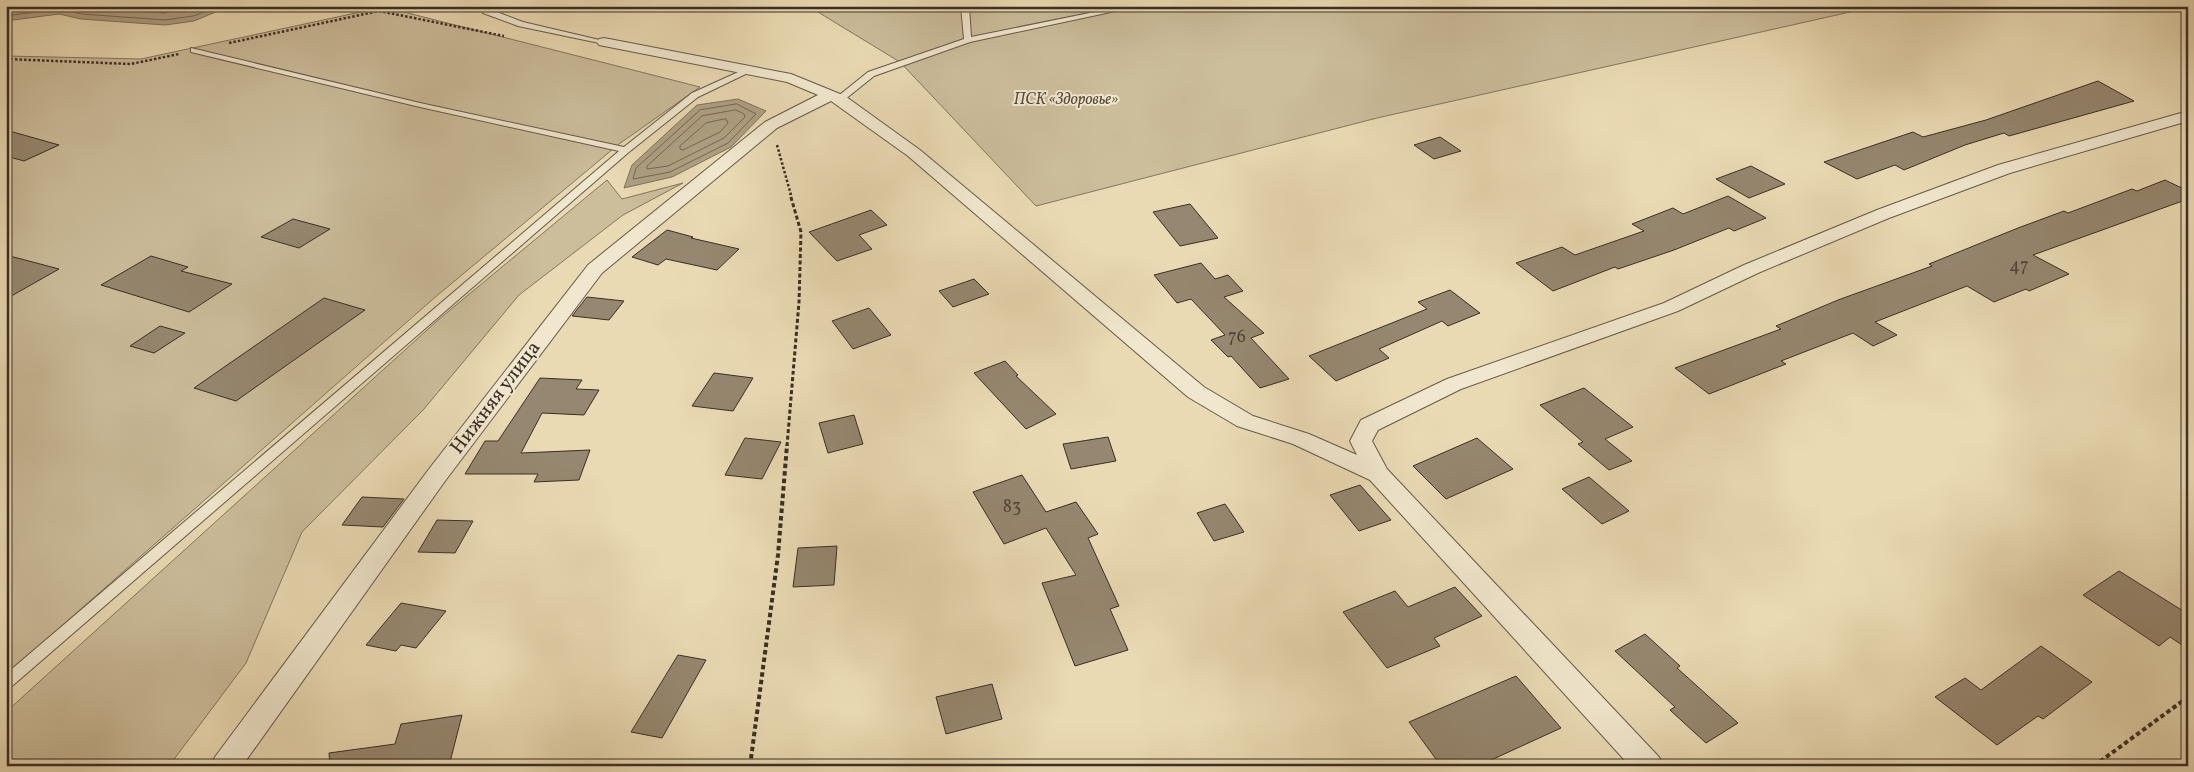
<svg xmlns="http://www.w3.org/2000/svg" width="2194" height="772" font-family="Vollkorn,serif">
	<rect width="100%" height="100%" fill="#eadab3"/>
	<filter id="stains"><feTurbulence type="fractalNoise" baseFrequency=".004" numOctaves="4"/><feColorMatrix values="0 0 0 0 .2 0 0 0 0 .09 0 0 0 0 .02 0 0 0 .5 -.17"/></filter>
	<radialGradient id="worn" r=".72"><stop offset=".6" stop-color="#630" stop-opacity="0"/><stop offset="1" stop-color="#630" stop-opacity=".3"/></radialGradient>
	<path fill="#ccbd9b" stroke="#837661" d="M808,6H1877L1377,118L1036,206L900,62Z
		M384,7L700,87L619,144L433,299L6,675V56L141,59Z
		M607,180L622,199L683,183L623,215L519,295L424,409L302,532L246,663L169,766H6V712L438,320Z"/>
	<path fill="#aea083" stroke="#80725e" d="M6,6H230L194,21L165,25L81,19L59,14L6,21Z
		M738,99L766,111L731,147L672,177L624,188L632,165L697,105Z"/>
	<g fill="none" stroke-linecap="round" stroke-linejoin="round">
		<path stroke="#746755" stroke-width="1" d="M75,6L164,13L203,6
			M6,16L59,9L82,14L165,20L193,16L221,6
			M737,104L756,114L728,143L670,172L633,179L636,168L700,110Z
			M736,110L744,114L745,117L724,138L668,166L647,169V166L702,116Z
			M726,119L728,123L720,132L683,150L680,149V146L706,123Z"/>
	</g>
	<path fill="#968770" stroke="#3a2e27" d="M2098,81L2134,101L2009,136L2004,133L1965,145L1904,170L1895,165L1857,179L1824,162L1913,132L1923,137L1986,120Z
		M6,130L59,145L24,161L6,156Z
		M1440,137L1461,151L1434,159L1414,145Z
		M1751,166L1785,184L1749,198L1716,179Z
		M2165,180L2188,191V199L2033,255L2069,274L2029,291L2026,289L1994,302L1967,286L1875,322L1897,335L1873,346L1853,333L1781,361L1786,364L1709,394L1675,368L1781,329L1776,326L1838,300L1932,266L1929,264L2018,228L2064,211L2068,213L2132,189L2137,191Z
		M1728,196L1766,218L1734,231L1729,228L1674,250L1618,269L1615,267L1553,291L1516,263L1562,247L1575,255L1644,231L1632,224L1673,208L1683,214Z
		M1190,204L1218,238L1180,246L1153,212Z
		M871,210L887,225L859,235L872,249L837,261L809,232Z
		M293,219L330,229L299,248L261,237Z
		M667,230L693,237L691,238L739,249L717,270L666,259L658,265L632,257Z
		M6,255L59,269L6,299Z
		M151,256L188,267L181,271L232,284L189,312L101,285Z
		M1201,263L1215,279L1228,275L1243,291L1224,297L1264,333L1251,338L1289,379L1260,388L1231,356L1228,357L1211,340L1225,335L1191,299L1177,303L1154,275Z
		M974,279L989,294L953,307L939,291Z
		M1450,290L1480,313L1448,326L1442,321L1379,349L1389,358L1336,381L1309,356L1427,309L1418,302Z
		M587,297L624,301L609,320L572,316Z
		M324,298L365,310L236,401L194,388Z
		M869,308L891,335L853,349L832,321Z
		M160,326L185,333L154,353L130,346Z
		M1005,361L1018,375L1016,376L1056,414L1026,429L974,373Z
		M714,373L753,378L733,411L692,406Z
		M540,378L582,380L576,389L599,390L584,415L542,413L521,453L590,450L579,480L534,482L538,474H465L485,441H498Z
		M1584,388L1633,427L1605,439L1632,461L1609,470L1578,444L1583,442L1540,405Z
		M854,415L863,444L828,453L819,423Z
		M1108,437L1116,461L1071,469L1063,444Z
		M745,438L781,442L762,479L725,475Z
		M1477,438L1513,469L1446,499L1413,466Z
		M1022,475L1046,512L1076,502L1098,534L1088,538L1119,606L1110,609L1128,650L1075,666L1042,583L1076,575L1046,528L1004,544L973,492Z
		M1589,477L1629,511L1602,524L1562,489Z
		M1360,485L1391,520L1359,531L1330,495Z
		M362,497L404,499L383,527L342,525Z
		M1225,504L1244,532L1214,541L1197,513Z
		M437,520L473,521L455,553L418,552Z
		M837,546L834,585L793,587L798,548Z
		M2119,571L2188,614V649L2170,637L2159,646L2083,595Z
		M1455,587L1482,616L1434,638L1440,646L1387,668L1343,612L1395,591L1408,607Z
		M401,603L446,611L416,648L401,645L396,651L366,645Z
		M1645,634L1680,666L1677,668L1738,723L1706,743L1670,710L1675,707L1615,651Z
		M2041,646L2092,682L2043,719L2038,716L1997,745L1935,697L1965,678L1981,690Z
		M678,655L706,660L662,738L631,732Z
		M1516,676L1561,728L1478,766H1441L1409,722Z
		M992,684L1002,719L946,734L936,697Z
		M462,715L449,766H330L329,753L395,744L401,724Z"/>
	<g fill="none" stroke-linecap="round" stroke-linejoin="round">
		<defs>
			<path id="service" d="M479,6H486L489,9L523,22L608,42L604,44L518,26L483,13Z
				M961,6H969L971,37L1124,6H1139L970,42L874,76L843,101H837V97L868,72L964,39Z
				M191,48L420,103L624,147L692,93L745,69L752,71L698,97L629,152L11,687L6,689V674L619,151L420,107L191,52Z"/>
			<path id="minor" d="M604,38L791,74L845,96L920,150L1204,387L1253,416L1309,434L1357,455L1350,441L1361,420L1447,379L1664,303L1744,265L1877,210L1998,165L2188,111V121L2010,173L1889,218L1758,273L1678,311L1461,389L1378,430L1372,441L1387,469L1659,757L1663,766H1630L1370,480L1293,444L1237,426L1188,397L908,156L831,101L777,128L602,273L445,481L242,766H211L215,757L429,469L588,265L765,122L818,95L787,82L599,45L597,42L599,39Z"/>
		</defs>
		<use href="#service" stroke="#66594a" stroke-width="2"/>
		<use href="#minor" stroke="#66594a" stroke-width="2"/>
		<path stroke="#3a2e27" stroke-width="2.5" stroke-dasharray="2.5 2" stroke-linecap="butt" d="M229,43L379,11L504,36
			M6,59L131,64L179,54
			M777,145L791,195"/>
		<path stroke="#3a2e27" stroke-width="3" stroke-dasharray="4 2.5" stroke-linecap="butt" d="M787,446L799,302L801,232L790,194"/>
		<path stroke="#3a2e27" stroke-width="4" stroke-dasharray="4.5 3" stroke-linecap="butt" d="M750,766L778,555L787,445
			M2094,766L2188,697"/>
		<use href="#service" fill="#f1e7ce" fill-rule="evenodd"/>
		<use href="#minor" fill="#f1e7ce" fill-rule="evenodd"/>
	</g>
	<g text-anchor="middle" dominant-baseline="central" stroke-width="4" stroke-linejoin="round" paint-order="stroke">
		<g font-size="16" font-style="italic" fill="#574b3e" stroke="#f1e7ce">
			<text x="1066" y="100">ПСК «Здоровье»</text>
		</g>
		<g font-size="18" fill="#514439">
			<text x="2019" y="266">47</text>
			<text x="1237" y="337">76</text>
			<text x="1012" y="507">83</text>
		</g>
		<g font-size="20" fill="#3a2e27" stroke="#f1e7ce">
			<text transform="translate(496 398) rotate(-53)">Нижняя улица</text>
		</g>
	</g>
	<rect width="2194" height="772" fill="none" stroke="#eadab3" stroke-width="25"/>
	<rect x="8" y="8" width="2179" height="757" fill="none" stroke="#3a2e27" stroke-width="2.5"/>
	<rect x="12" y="12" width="2169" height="747" fill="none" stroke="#3a2e27"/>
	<rect width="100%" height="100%" filter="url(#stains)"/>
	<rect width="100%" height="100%" fill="url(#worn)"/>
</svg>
